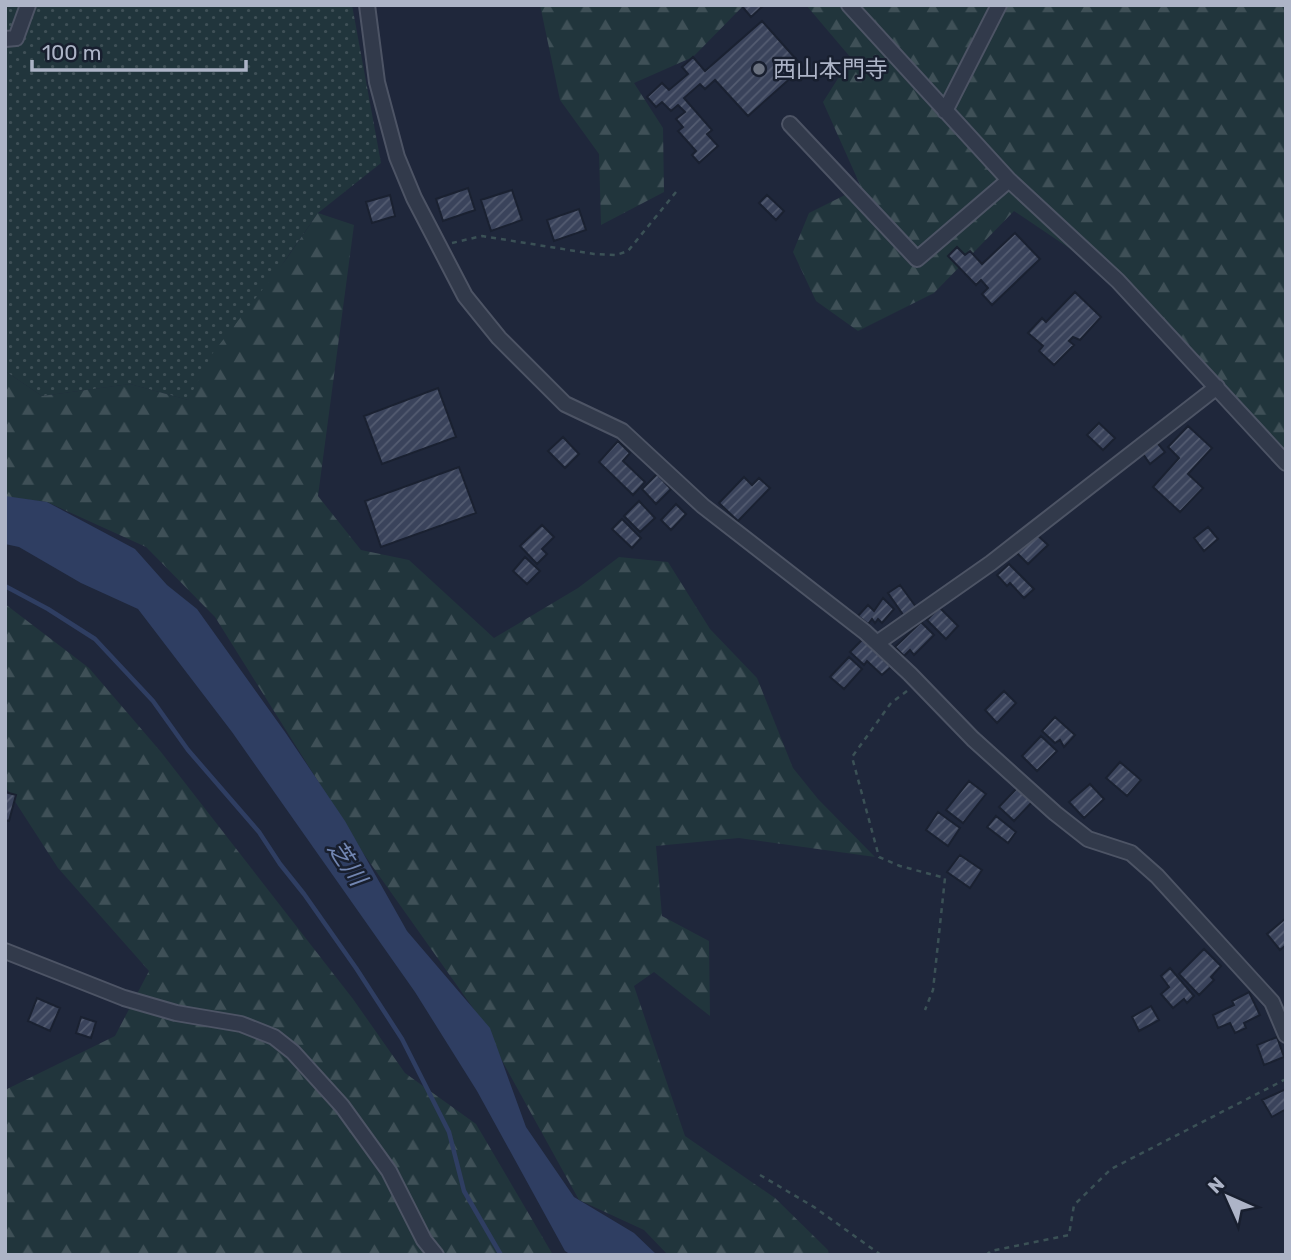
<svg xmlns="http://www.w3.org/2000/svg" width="1291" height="1260" font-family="Rubik,'Noto Sans JP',sans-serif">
	<defs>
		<pattern id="grass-dots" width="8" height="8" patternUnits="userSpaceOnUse" patternTransform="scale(1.75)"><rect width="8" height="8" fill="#21353c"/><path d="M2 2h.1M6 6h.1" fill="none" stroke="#3f5057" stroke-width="1.8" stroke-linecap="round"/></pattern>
		<pattern id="forest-firs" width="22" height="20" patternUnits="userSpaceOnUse" patternTransform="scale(1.75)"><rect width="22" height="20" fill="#21353c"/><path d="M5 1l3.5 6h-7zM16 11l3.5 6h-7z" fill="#3f5057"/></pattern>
		<pattern id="building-hatch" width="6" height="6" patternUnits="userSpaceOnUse" patternTransform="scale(1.75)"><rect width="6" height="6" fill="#3a435b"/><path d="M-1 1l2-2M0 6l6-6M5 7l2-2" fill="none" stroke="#545c71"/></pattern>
	</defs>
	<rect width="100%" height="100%" fill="#1f273b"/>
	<path fill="url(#grass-dots)" d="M5,5H352L381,163L318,213L188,400L130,384L42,396L5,371Z"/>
	<path fill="url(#forest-firs)" d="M540,5H744L693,57L634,83L663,128L664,192L601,225L599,154L560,100Z
		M806,5H1286V463L1118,281L1014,211L934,293L858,331L816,301L793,252L809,213L861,187L823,102L851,58Z
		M318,213L354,225L318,496L361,550L409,560L494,638L578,588L619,557L668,562L710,629L757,678L793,768L818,799L875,857L739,838L656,846L662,916L709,941L710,1016L654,972L634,986L685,1136L775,1198L828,1250L829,1255H668L644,1230L579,1200L473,1008L363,853L215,617L146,547L47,502L5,497V371L42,396L130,384L188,400L212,354L287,258Z
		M5,604L89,668L161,752L353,999L405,1073L476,1124L553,1255H5V1090L115,1036L149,971L58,868L5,786Z"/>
	<path fill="#2f3e62" d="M5,496L47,502L135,549L167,585L197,609L285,732L345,821L407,931L490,1028L526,1127L574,1197L634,1233L657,1255H571L565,1251L477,1091L415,992L232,732L138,609L81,583L19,547L5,544Z"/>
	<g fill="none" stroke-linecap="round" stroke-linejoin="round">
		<path stroke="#2f3e62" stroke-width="4.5" d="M5,586L48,609L95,639L153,701L188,750L259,832L280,864L304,894L356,968L402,1039L449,1132L464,1191L501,1255"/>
	</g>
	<path fill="url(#building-hatch)" stroke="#1a2131" stroke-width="2" d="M741,5H764L751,17Z
		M762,21L803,67L748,116L715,80L705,89L700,84L684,98L712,130L707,134L718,146L699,163L692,155L696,151L678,131L683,127L676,119L685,112L678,105L671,111L662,102L656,107L647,97L662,83L669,90L688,74L682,67L693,57L705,71Z
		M468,188L475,210L443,221L436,199Z
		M512,190L522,220L491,231L481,200Z
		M390,195L395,216L372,223L366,202Z
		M767,195L784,211L776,220L759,203Z
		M579,209L586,230L554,241L547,220Z
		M1015,233L1040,259L992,305L982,294L988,288L981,280L976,285L948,256L957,247L965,255L970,251L982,264Z
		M1075,292L1101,317L1080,340L1073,337L1069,341L1074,345L1054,365L1039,351L1043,346L1028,333L1042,318L1046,322Z
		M438,388L456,437L382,464L364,416Z
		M1099,423L1115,438L1103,450L1087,435Z
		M1188,426L1212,448L1188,474L1203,488L1180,512L1153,487L1179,458L1168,447Z
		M563,437L579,454L565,468L548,451Z
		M1155,440L1165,452L1150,464L1141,451Z
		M618,441L630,453L623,461L645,482L633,495L599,462Z
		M459,467L476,513L381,547L365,501Z
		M657,474L671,489L656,504L642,489Z
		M744,477L752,485L759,478L770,488L738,521L719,503Z
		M639,501L655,518L640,532L624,516Z
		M676,504L686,514L671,530L661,520Z
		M622,519L641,538L632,548L612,529Z
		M542,525L554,537L542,549L547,554L537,564L520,546Z
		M1208,527L1218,539L1204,551L1194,538Z
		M1035,533L1048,545L1028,564L1016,552Z
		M525,557L540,571L527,584L513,571Z
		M1009,564L1034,589L1024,598L1010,583L1007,586L997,575Z
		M900,585L916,607L904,616L888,593Z
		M883,598L894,609L882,623L878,619L875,623L872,619L868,624L858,616L868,605L874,611Z
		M939,607L958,626L946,639L927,620Z
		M921,622L934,635L914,655L910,650L904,656L895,647Z
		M863,639L891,667L882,675L867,661L864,665L850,652Z
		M849,657L862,669L844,689L830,677Z
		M1004,691L1016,703L997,723L985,710Z
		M1055,717L1075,735L1064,747L1060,740L1055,743L1042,731Z
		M1041,736L1057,751L1037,771L1022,756Z
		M1120,762L1141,780L1127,796L1106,778Z
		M969,781L986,794L963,823L946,810Z
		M1090,784L1104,799L1084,818L1069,802Z
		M1018,787L1033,801L1014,821L999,807Z
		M5,792L16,795L9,821L5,820Z
		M938,812L960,828L948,846L926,830Z
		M996,816L1016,832L1008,843L987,827Z
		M960,855L982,870L970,888L947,872Z
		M1286,918V945L1280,950L1267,934Z
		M1204,949L1221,966L1211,977L1214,980L1199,995L1179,974Z
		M1170,968L1194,996L1187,1003L1184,999L1173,1008L1161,994L1169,987L1161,976Z
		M1249,992L1260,1015L1244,1023L1246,1028L1235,1033L1230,1023L1218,1028L1213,1015L1234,1005L1232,1001Z
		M37,998L60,1008L50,1031L28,1021Z
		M1151,1006L1159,1020L1139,1031L1132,1017Z
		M81,1017L96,1022L91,1038L76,1033Z
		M1277,1037L1284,1057L1264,1065L1257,1045Z
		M1286,1089V1109L1272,1117L1262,1100Z"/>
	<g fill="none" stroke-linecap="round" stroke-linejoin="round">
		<defs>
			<path id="minor" d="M367,5L377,82L397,157L414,198L465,296L499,338L565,404L622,431L703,506L865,632L910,674L973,739L1055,813L1088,839L1131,853L1157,876L1272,1002L1286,1035
				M849,5L1009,180L1118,281L1286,463
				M5,39L16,38L28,5
				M945,111L999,5
				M790,124L917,259L1009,180
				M877,643L991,563L1217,387
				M5,951L124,998L176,1013L241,1024L274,1037L293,1052L342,1106L389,1171L424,1240L436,1255"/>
		</defs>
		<use href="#minor" stroke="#4d5465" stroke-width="18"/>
		<path stroke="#3b5156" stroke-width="2.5" stroke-dasharray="5 5" stroke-linecap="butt" d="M452,243L482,236L594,254L616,255L628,251L676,192
			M907,691L891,703L852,757L879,857L900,866L945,878L933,990L925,1010
			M760,1175L814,1207L881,1255
			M986,1255L991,1251L1069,1235L1074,1205L1111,1169L1286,1079"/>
		<use href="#minor" stroke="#323a4b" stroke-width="14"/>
	</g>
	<circle fill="#6b7280" stroke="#181f2f" stroke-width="2.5" cx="759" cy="69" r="7"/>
	<g text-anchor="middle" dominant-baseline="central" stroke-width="5" stroke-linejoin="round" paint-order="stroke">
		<g font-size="23" fill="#adb4c7" stroke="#181f2f" text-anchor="start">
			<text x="773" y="69">西山本門寺</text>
		</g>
		<g font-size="24" font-style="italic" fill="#7286b2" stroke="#181f2f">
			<text transform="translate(347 863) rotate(56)">芝川</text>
		</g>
	</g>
	<rect width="1291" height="1260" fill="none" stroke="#adb4c7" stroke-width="14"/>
	<g transform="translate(1228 1197) rotate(315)" stroke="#181f2f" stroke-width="5" paint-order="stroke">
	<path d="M0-5L12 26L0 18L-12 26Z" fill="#adb4c7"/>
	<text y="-10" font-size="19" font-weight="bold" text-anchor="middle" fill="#adb4c7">N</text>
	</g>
	<path d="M32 60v10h214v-10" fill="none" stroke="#adb4c7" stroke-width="3.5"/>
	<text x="42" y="60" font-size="21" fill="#adb4c7" stroke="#181f2f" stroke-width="5" paint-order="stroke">100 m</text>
</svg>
